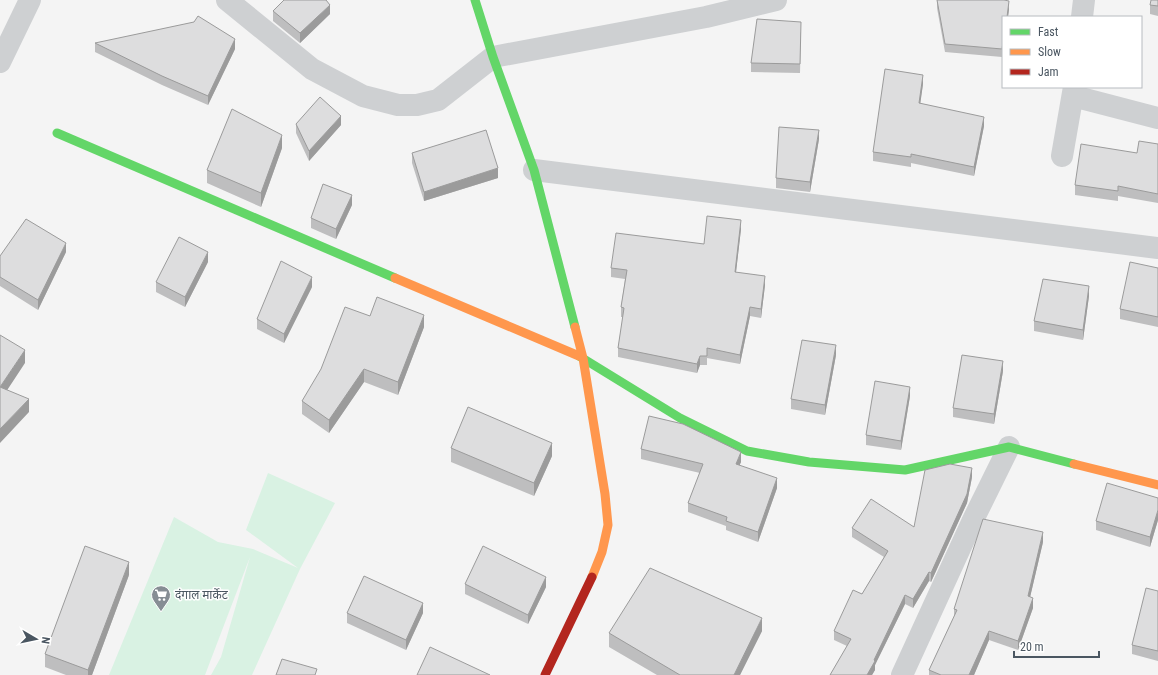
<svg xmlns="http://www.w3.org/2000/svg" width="1158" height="675" font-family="'Roboto Condensed','Noto Sans Devanagari',sans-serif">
	<rect width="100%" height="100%" fill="#f4f4f4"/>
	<path fill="#d9f2e3" d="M268,473L335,503L300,569L252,675H211L221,657L250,557L205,675H109L174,517L218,542L253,549L298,568L246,530Z"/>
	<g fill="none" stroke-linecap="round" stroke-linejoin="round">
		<path stroke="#ced0d2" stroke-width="22" d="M227,0L312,69L363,96L398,105H417L438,100L493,57L706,17L776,0
			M1082,17L1084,0
			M0,62L30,0
			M1073,96L1158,118
			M1062,156L1074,87
			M534,170L1158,248
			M902,675L973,520L1009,447"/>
		<path stroke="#63d668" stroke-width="9" d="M475,0L493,57L534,170L575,327
			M57,133L395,278
			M579,356L680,418L747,451L809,462L905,470L1009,447L1074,464"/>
		<path stroke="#ff974d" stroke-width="9" d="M395,278L579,356
			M575,327L583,358L605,494L608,525L602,552L592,577
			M1074,464L1158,485"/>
		<path stroke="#b3261e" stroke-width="9" d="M545,675L592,577"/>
	</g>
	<path fill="#bebebf" d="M937,0L1009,9L1008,17H1003V50L1002,57L945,52L937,8Z
		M1158,0V16L1150,14V5Z
		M273,11L330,14L300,43L273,21Z
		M801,32L800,73L751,72V63Z
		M95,43L235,49L208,105L162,85L95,52Z
		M923,84L920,103L984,126L974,176L911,163V167L873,161V152Z
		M296,124L341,125L309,161L296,133Z
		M819,139L810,192L776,188V178Z
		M1158,144V203L1118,196V201L1075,195V185L1137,153Z
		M282,148L261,207L207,183V170Z
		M412,153L498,178L424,201L412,163Z
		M352,205L336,239L311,228V218Z
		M741,229L736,272L765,285L761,318L750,316L740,364L707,358V365H700L697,373L618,357V348L623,317H621V307L625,279L611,277V268L704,244Z
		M66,252L38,310L0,286V256Z
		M208,262L185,307L156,292V282Z
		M1158,268V327L1120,319V309Z
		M312,287L284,343L257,329V319Z
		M1089,296L1083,340L1034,331V321Z
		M370,316L424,327L398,395L364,382L329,433L302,414V401Z
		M836,355L825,415L791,409V399Z
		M1003,371L994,424L953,417V408Z
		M910,396L901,450L866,445V435Z
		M451,448L552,456L534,496L451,462Z
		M641,449L741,462L739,465L777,488L758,542L726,530V526L688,512V503L700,473L641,459Z
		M972,477L967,503L931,582L929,581L913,608L905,604L875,665V670L872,675H830L847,646L834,640V631L862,594L884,557L852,537V528L914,527Z
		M1158,498V520L1150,547L1096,530V521Z
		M1043,542L1030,597L1033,608L1018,650L989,640L974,675H929V670L954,617V609Z
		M129,575L92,675H66L45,667V654Z
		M465,584L546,587L528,624L465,594Z
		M1158,591V661L1132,654V645Z
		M347,613H423L406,650L347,623Z
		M762,631L740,675H657L609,647V633Z"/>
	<path fill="#9b9b9b" d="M1009,1V9L1008,17H1007Z
		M330,5V14L300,43V33Z
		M235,39V49L208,105V96Z
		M1003,42V50L1002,57V49Z
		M923,75V84L919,113V103Z
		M341,116V125L309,161V151Z
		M984,117V126L974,176V167Z
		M819,130V139L810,192V182Z
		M282,135V148L261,207V193Z
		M498,168V178L424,201V192Z
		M352,195V205L336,239V229Z
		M741,220V229L735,281V272Z
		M66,243V252L38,310V300Z
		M208,252V262L185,307V297Z
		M765,276V285L761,318V309Z
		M312,277V287L284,343V334Z
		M1089,286V296L1083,340V330Z
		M750,307V316L740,364V355Z
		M424,315V327L398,395V382Z
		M836,345V355L825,415V405Z
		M25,350V363L0,401V387Z
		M700,356V365L697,373V364Z
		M1003,361V371L994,424V414Z
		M364,369V382L329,433V420Z
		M910,387V396L901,450V441Z
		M29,399V412L0,443V429Z
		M552,443V456L534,496V483Z
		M741,452V462L736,474V464Z
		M972,468V477L967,503L931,582V573Z
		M777,478V488L758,542V532Z
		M1158,510V520L1150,547V537Z
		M1043,532V542L1028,606V596Z
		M129,562V575L92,675H88V670Z
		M929,572V581L913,608V599Z
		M546,577V587L528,624V615Z
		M905,595V604L875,665V670L872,675H867L874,660Z
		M1033,598V608L1018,650V641Z
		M423,603V613L406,650V640Z
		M762,618V631L740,675H734Z
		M989,631V640L974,675H969Z"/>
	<path fill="#ddddde" stroke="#9b9b9b" d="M284,0H326L330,5L300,33L273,11Z
		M937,0H1004L1009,1L1007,17H1003V42L1002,49L945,44Z
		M1151,0H1158V6L1150,5Z
		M198,16L235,39L208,96L162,76L95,43L194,22Z
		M757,19L801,22L800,64L751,63Z
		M885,69L923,75L919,103L984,117L974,167L911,154V157L873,152Z
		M320,97L341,116L309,151L296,124Z
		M232,109L282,135L261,193L207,170Z
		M779,127L819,130L810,182L776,178Z
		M486,130L498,168L424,192L412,153Z
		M1139,141L1158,144V194L1118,186V191L1075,185L1081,144L1137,153Z
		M323,184L352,195L336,229L311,218Z
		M707,216L741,220L735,272L765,276L761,309L750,307L740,355L707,348V356H700L697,364L618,348L624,308L621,307L627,270L611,268L616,233L704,244Z
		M26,219L66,243L38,300L0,277V256Z
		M179,237L208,252L185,297L156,282Z
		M281,261L312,277L284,334L257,319Z
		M1130,262L1158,268V317L1120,309Z
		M1043,279L1089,286L1083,330L1034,321Z
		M377,297L424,315L398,382L364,369L329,420L302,401L321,369L345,307L370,316Z
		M0,335L25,350L0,387L29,399L0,429Z
		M802,340L836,345L825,405L791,399Z
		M962,355L1003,361L994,414L953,408Z
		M875,381L910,387L901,441L866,435Z
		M468,407L552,443L534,483L451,448Z
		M649,416L683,424L741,452L736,464L777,478L758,532L726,521L727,517L688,503L703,464L641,449Z
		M950,464L972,468L967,494L931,573L929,572L913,599L905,595L874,660L875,661L867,675H830L851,639L834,631L853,590L862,594L888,551L852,528L871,499L914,527L925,470Z
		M1107,483L1158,498V510L1150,537L1096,521Z
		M983,519L1043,532L1028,596L1033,598L1018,641L989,631L969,675H941L929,670L957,610L954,609Z
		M85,546L129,562L88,670L45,654Z
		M483,546L546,577L528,615L465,584Z
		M650,568L762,618L734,675H680L609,633Z
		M364,576L423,603L406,640L347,613Z
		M1146,588L1158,591V651L1132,645Z
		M430,647L490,675H417Z
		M282,659L317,669L315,675H276Z"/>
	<defs>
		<symbol id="supermarket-pin" viewBox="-11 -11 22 30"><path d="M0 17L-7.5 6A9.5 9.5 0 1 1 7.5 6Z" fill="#868d94" stroke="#fff"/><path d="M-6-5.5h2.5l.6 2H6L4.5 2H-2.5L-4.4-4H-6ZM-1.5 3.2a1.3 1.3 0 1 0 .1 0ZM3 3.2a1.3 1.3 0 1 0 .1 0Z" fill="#fff"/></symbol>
	</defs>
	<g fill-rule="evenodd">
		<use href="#supermarket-pin" x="150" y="584" width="22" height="30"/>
	</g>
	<g text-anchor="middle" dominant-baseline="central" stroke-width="3" stroke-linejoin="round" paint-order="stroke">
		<g font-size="12" fill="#4a5661" stroke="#fff" text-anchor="start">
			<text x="175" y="595">दंगाल मार्केट</text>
		</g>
	</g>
	<rect x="1002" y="16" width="140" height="72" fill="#ffffff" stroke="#b7bbc0"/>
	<rect x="1010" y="29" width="20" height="6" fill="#63d668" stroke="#b7bbc0"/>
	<text x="1038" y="36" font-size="12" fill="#4a5661">Fast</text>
	<rect x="1010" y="49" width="20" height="6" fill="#ff974d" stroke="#b7bbc0"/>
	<text x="1038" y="56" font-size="12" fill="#4a5661">Slow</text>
	<rect x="1010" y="69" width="20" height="6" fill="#b3261e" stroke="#b7bbc0"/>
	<text x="1038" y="76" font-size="12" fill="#4a5661">Jam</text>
	<g transform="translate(36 639) rotate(99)" stroke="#ffffff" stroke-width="3" paint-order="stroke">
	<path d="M0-3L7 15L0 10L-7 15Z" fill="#4a5661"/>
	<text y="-6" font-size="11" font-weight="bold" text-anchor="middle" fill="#4a5661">N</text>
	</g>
	<path d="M1014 651v6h85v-6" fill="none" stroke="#4a5661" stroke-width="2"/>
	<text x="1020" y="651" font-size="12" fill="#4a5661" stroke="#ffffff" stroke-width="3" paint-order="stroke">20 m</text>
</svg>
